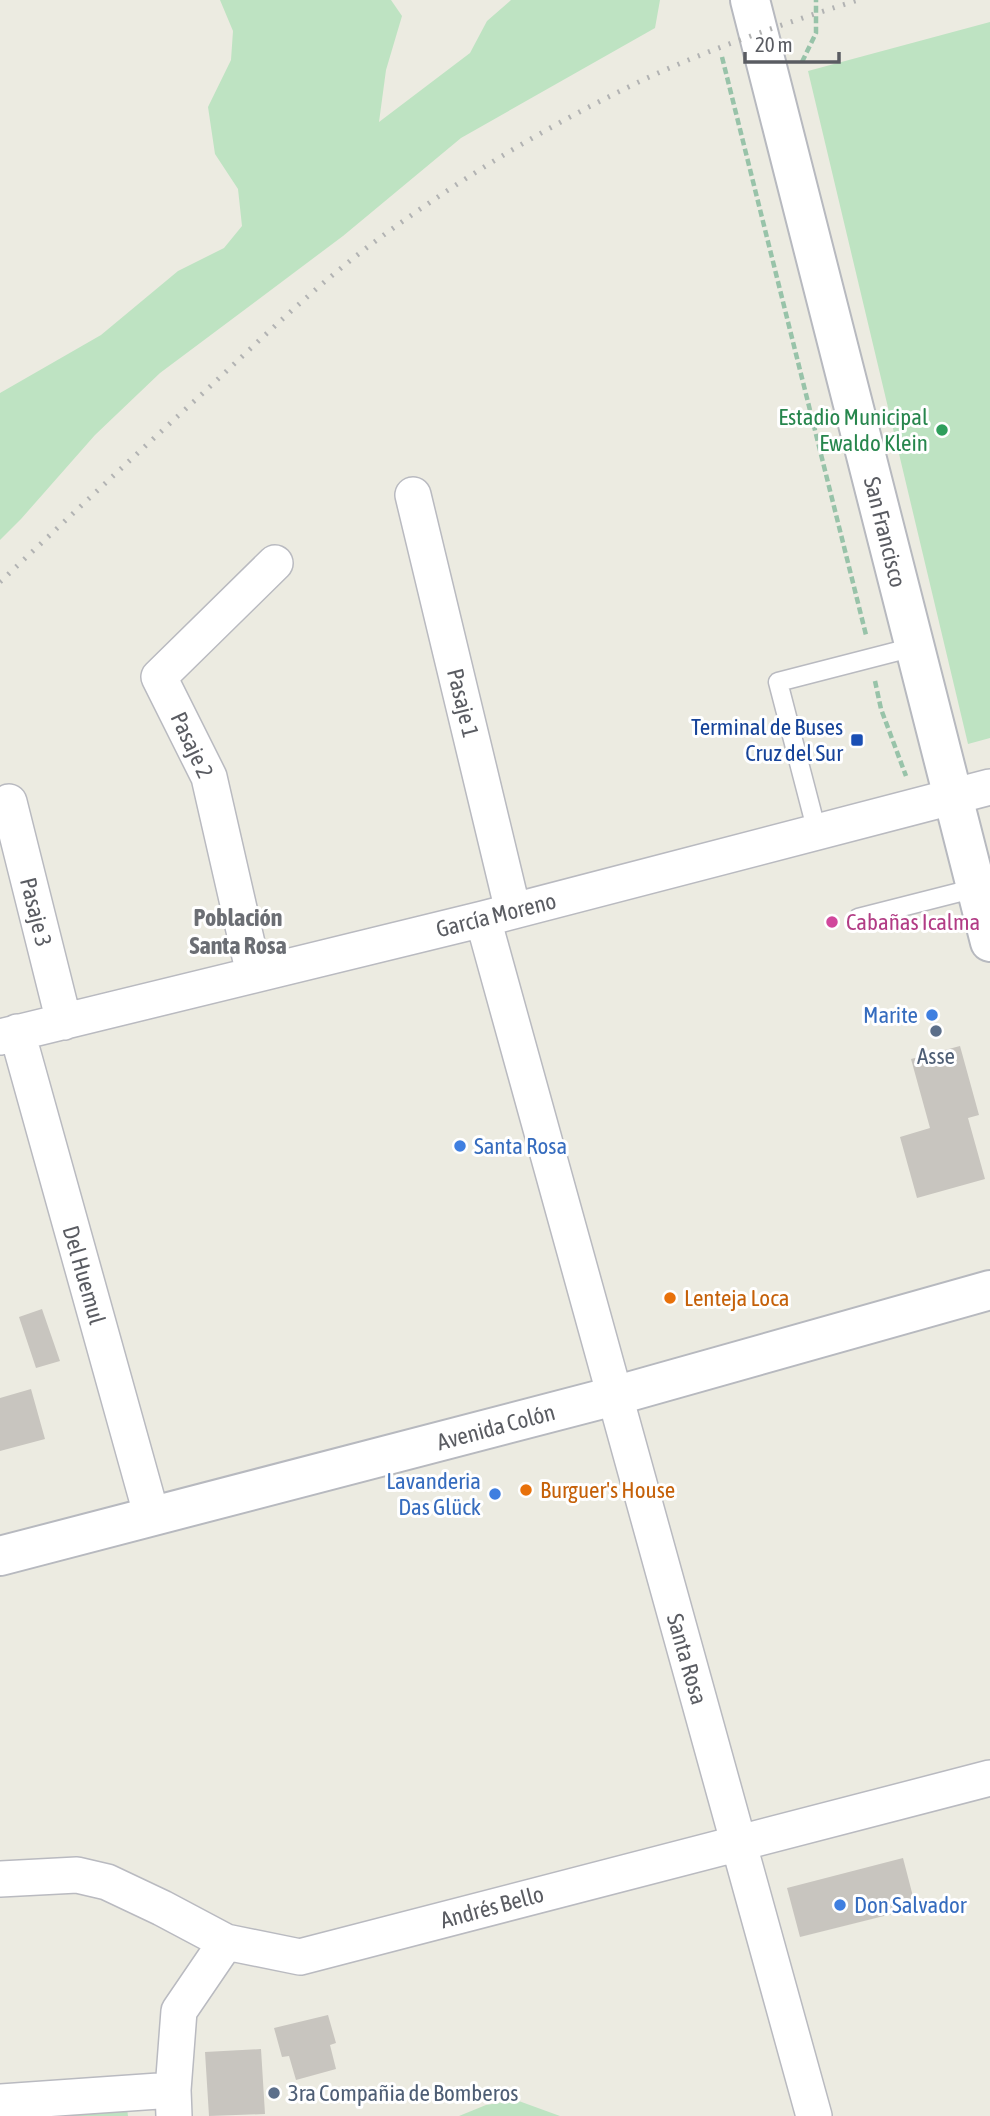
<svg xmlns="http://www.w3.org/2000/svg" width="990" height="2116" font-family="'Asap Condensed',sans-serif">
	<rect width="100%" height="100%" fill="#ecebe1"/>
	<path fill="#bee3c2" d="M220,0H391L402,16L386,70L379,122L470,53L487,21L511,0H660L655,28L461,138L343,236L160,373L95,435L21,519L0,540V393L101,335L178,271L224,248L242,226L238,189L215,154L208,107L231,60L233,31Z
		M990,22V738L968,744L808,71Z
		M516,2100L560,2116H459L486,2105Z
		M127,2108L128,2116H14Z"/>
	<path fill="#c8c5bf" d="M960,1046L979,1115L968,1118L985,1179L917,1198L900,1137L930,1128L911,1059Z
		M42,1309L60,1361L36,1368L19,1317Z
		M31,1389L45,1439L0,1451V1398Z
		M903,1858L916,1908L800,1937L787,1888Z
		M328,2015L336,2043L330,2045L336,2069L296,2080L289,2056L282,2057L274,2028Z
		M261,2049L265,2114L209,2116L205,2052Z"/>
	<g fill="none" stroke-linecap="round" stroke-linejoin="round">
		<defs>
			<path id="service" d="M817,832L778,682L914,647
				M858,918L976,888"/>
			<path id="minor" d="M413,495L513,911
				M9,802L64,1022
				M483,919L814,2116
				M254,974L209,777L159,677L275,563
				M17,1032L152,1517
				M0,1037L483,919L990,787
				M0,1879L77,1875L107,1882L162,1908L226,1942L300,1957L990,1778
				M0,2102L173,2090
				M174,2116L173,2090L179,2011L226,1942"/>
			<path id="secondary" d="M750,0L990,942
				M0,1556L614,1396L990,1290"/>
		</defs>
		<use href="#service" stroke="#b9bac0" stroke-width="21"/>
		<use href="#minor" stroke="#b9bac0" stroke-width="38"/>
		<use href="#secondary" stroke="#b7b9bf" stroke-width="42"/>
		<path stroke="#98c3a9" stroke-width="4.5" stroke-dasharray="7 3.5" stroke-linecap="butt" d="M722,57L866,635
			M802,62L816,33V0
			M875,681L881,709L906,776"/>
		<use href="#service" stroke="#fff" stroke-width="18"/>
		<use href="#minor" stroke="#fff" stroke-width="35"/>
		<use href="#secondary" stroke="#fff" stroke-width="38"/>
		<path stroke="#b2b3b3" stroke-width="5" stroke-dasharray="2 9" stroke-linecap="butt" d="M0,582C67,519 134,456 202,394C260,340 317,284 381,237C464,176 552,123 645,79C714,47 786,23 858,0"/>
	</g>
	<circle fill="#2e9e5b" stroke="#fff" stroke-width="2.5" cx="942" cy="430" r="7"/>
	<rect fill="#1a4fb4" stroke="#fff" stroke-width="2.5" x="850" y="733" width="14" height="14" rx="3.5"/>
	<circle fill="#d1479c" stroke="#fff" stroke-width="2.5" cx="832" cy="922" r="7"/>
	<g fill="#3f7fe0" stroke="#fff" stroke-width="2.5">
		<circle cx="932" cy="1015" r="7"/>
		<circle cx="460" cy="1146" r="7"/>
		<circle cx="495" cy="1494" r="7"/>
		<circle cx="840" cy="1905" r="7"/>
	</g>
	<g fill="#5c6f8a" stroke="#fff" stroke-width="2.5">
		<circle cx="936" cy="1031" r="7"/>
		<circle cx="274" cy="2093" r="7"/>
	</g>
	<g fill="#e8710a" stroke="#fff" stroke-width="2.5">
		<circle cx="670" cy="1298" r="7"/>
		<circle cx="526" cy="1490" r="7"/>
	</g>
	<g text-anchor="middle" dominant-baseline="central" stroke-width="6" stroke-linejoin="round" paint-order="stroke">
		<g font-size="23" fill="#27864d" stroke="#fff" text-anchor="end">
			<text x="928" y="417">Estadio Municipal<tspan x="928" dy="26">Ewaldo Klein</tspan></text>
		</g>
		<g font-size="23" fill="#5a5c62" stroke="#fff">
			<text transform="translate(885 532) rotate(76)">San Francisco</text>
			<text transform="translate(463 703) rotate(76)">Pasaje 1</text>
			<text transform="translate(192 745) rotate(65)">Pasaje 2</text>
			<text transform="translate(36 912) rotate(76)">Pasaje 3</text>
			<text transform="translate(496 915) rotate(-14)">García Moreno</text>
			<text transform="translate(84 1275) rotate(74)">Del Huemul</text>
			<text transform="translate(496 1427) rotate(-15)">Avenida Colón</text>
			<text transform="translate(687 1659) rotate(74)">Santa Rosa</text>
			<text transform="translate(492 1907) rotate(-15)">Andrés Bello</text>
		</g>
		<g font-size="23" fill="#164399" stroke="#fff" text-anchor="end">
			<text x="843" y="727">Terminal de Buses<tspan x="843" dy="26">Cruz del Sur</tspan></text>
		</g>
		<g font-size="23" fill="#b23c85" stroke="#fff" text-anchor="start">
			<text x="846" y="922">Cabañas Icalma</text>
		</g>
		<g font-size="23" fill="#366cbe" stroke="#fff" text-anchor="end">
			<text x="918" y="1015">Marite</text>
			<text x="474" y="1146" text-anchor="start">Santa Rosa</text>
			<text x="481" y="1481">Lavanderia<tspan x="481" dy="26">Das Glück</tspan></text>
			<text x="854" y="1905" text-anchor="start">Don Salvador</text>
		</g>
		<g font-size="23" fill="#4e5e75" stroke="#fff">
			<text x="936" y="1056">Asse</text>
			<text x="288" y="2093" text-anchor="start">3ra Compañia de Bomberos</text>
		</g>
		<g font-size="23" fill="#c56008" stroke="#fff" text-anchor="start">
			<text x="684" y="1298">Lenteja Loca</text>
			<text x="540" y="1490">Burguer's House</text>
		</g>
		<g font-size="24" font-weight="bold" fill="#6b6e74" stroke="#fff">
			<text x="238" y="917">Población<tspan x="238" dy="28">Santa Rosa</tspan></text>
		</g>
	</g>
	<path d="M745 52v10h94v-10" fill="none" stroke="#5a5c62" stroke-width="3.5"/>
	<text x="755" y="52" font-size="21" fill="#5a5c62" stroke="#ffffff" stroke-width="5" paint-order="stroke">20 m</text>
</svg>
